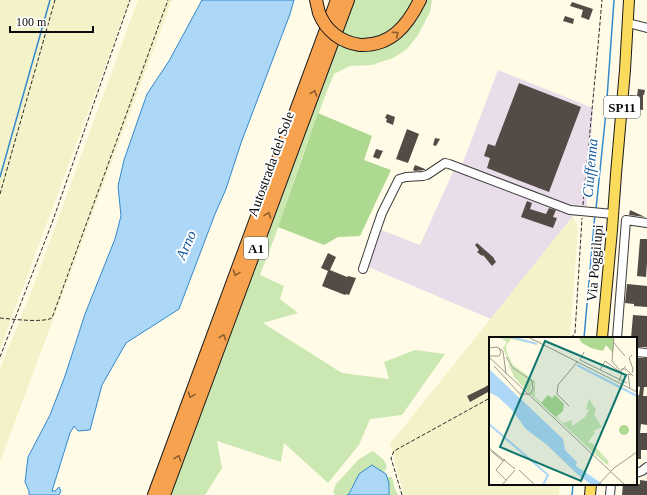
<svg xmlns="http://www.w3.org/2000/svg" width="647" height="495" font-family="Georgia,serif">
	<rect width="100%" height="100%" fill="#fffbe7"/>
	<path fill="#e9ddea" d="M498,70L593,108L586,215L573,216L491,319L366,266L379,229L420,245L457,163L462,165Z"/>
	<path fill="#f4f2c8" d="M0,0H130L0,349Z
		M138,0H172L0,462V369L35,282Z
		M573,216L578,228L570,338H490V484H560L559,495H404L390,444Z"/>
	<path fill="#cce8b2" d="M354,0H415L412,9L387,36L363,42L341,35Z
		M423,0H432L430,12L418,35L407,49L393,58L372,65L350,66L334,74L327,91L301,160L277,231L260,275L284,286L280,299L298,313L263,323L342,373L389,379L384,362L415,350L445,354L402,415L370,419L359,445L328,483L284,443L281,462L217,441L222,468L205,495H170L339,43L383,46Z
		M373,451L384,460L387,467L384,472L379,470L359,474L349,494L347,495H335L333,492L336,484L359,459Z
		M387,477H392L395,489L398,495H389V483Z"/>
	<path fill="#aed991" d="M318,113L372,136L364,160L391,170L360,236L338,237L324,245L278,227Z"/>
	<path fill="#acd7f6" stroke="#3389cd" d="M202,0H294L290,14L241,143L226,189L215,214L179,309L126,343L102,385L90,430L78,431L74,426L70,433L52,491H55L59,487L61,491L59,495H29V491L25,482L28,457L50,415L65,376L85,314L115,239L121,216L118,186L124,160L147,94L169,61Z
		M372,465L386,474L389,483V495H347L349,494L359,474Z"/>
	<g fill="none" stroke-linecap="round" stroke-linejoin="round">
		<path stroke="#3389cd" stroke-width="1.5" d="M0,177L50,0
			M596,209L606,112L614,0
			M584,338L595,214
			M572,495L573,484"/>
	</g>
	<path fill="#534c46" d="M572,2L593,9L589,20L581,17L583,10L570,6Z
		M565,16L574,19L573,24L563,21Z
		M519,83L581,107L549,192L487,168L490,158L484,156L488,144L495,146Z
		M638,89L645,90L644,95H643V110L636,109L637,104L629,103L630,95L637,96Z
		M387,114L395,117L393,125L386,122L387,119L385,118Z
		M407,129L419,134L408,163L396,159Z
		M435,138L440,139L436,146L433,145Z
		M376,149L383,151L379,159L373,157Z
		M415,165L425,169V170L415,171L413,170Z
		M527,201L532,203L530,209L546,214L549,208L556,210L553,217L557,218L553,228L521,217Z
		M630,210L645,217L629,215Z
		M640,239H647V263L646,277L637,276Z
		M477,243L493,257L496,262L492,266L483,255L482,256L477,252L479,250L475,245Z
		M328,253L336,257L330,270L347,277L348,276L356,278L349,295L346,294L345,295L322,286L328,271L321,268Z
		M627,284L647,286V307L634,306V304L625,303Z
		M633,315L647,316V347H636V338H631Z
		M636,358H647V387H644L643,396H647V425L641,424L640,433H647V450H641V459H636V395H639L640,387L636,386Z
		M490,384V396L488,392L470,402L467,396L485,387Z
		M640,480L647,481V495H622L623,484H640Z"/>
	<g fill="none" stroke-linecap="round" stroke-linejoin="round">
		<defs>
			<path id="minor" d="M628,23L647,28
				M363,269L375,233L382,213L399,179L406,177L423,176L427,175L445,163L449,164L570,210L613,214
				M617,338L626,220L647,223
				M636,352L647,353
				M636,473L642,471L647,467
				M610,495L611,484"/>
			<path id="major" d="M602,338L612,230L616,174L625,70L629,0
				M590,495L591,484"/>
			<path id="highway" d="M316,0L319,13
				M360,45C391,46 407,26 420,0
				M154,495L337,0
				M164,495L348,0"/>
		</defs>
		<use href="#minor" stroke="#3d3d3d" stroke-width="10"/>
		<use href="#major" stroke="#1b1b1b" stroke-width="12"/>
		<use href="#highway" stroke="#1b1b1b" stroke-width="14"/>
		<path stroke="#2c2c2c" stroke-width="1" stroke-dasharray="4 2" stroke-linecap="butt" d="M0,194L55,0
			M583,205L597,57L602,0
			M0,318C12,319 42,323 52,318L168,0
			M571,338L575,333L582,218
			M0,357L52,223L130,0
			M402,495L391,458L394,451L490,398"/>
		<use href="#minor" stroke="#fff" stroke-width="8"/>
		<use href="#major" stroke="#fadb5c" stroke-width="10"/>
		<use href="#highway" stroke="#f6a24e" stroke-width="12"/>
		<defs>
			<path id="highway-bridge" d="M319,13C326,31 341,42 360,45"/>
		</defs>
		<use href="#highway-bridge" stroke="#1b1b1b" stroke-width="14" stroke-linecap="butt"/>
		<use href="#highway-bridge" stroke="#f6a24e" stroke-width="12"/>
	</g>
	<defs><path id="oneway-chevron" d="M-2-3.5L2.5 0L-2 3.5" fill="none" stroke-width="1.6" stroke-linecap="round" stroke-linejoin="round"/></defs>
	<g stroke="#8c5e2f">
		<use href="#oneway-chevron" transform="translate(396 34) rotate(-37)"/>
		<use href="#oneway-chevron" transform="translate(314 93) rotate(-70)"/>
		<use href="#oneway-chevron" transform="translate(268 215) rotate(-70)"/>
		<use href="#oneway-chevron" transform="translate(236 273) rotate(110)"/>
		<use href="#oneway-chevron" transform="translate(223 337) rotate(-70)"/>
		<use href="#oneway-chevron" transform="translate(191 395) rotate(110)"/>
		<use href="#oneway-chevron" transform="translate(178 458) rotate(-70)"/>
	</g>
	<g text-anchor="middle" dominant-baseline="central" stroke-width="4" stroke-linejoin="round" paint-order="stroke">
		<g fill="#fff" stroke="#545454" stroke-width="1">
			<rect x="604" y="96" width="36" height="22" rx="3"/>
			<rect x="244" y="237" width="24" height="22" rx="3"/>
		</g>
		<g font-size="13" font-weight="bold" fill="#0a0a0a">
			<text x="622" y="107">SP11</text>
			<text x="256" y="248">A1</text>
		</g>
		<g font-size="14" fill="#0a0a0a" stroke="#fff">
			<text transform="translate(271 164) rotate(-70)">Autostrada del Sole</text>
			<text transform="translate(595 263) rotate(-85)">Via Poggilupi</text>
		</g>
		<g font-size="15" font-style="italic" fill="#145a9b" stroke="#fff">
			<text transform="translate(590 168) rotate(-85)">Ciuffenna</text>
			<text transform="translate(186 245) rotate(-66)">Arno</text>
		</g>
	</g>
	<g transform="translate(489 337)">
		<rect width="148" height="148" fill="#fffbe7"/>
		<path d="M9,0H21L49,8L22,2L17,9L18,16L24,28L46,44V60L74,86L83,83V89L96,80L100,73L97,72L100,62L107,73L105,78L113,90L104,94L106,96L99,105L103,106L120,125L118,128L41,57L45,48L25,31L19,22L14,11L18,5ZM19,26L43,47L40,56L25,40Z" fill="#cce8b2"/>
		<path d="M93,0H125L124,16L117,8L114,14L102,11L93,6L90,2ZM59,58L63,61L66,58L75,67L74,74L67,80L52,66ZM130 93a5 5 0 1 1 10 0a5 5 0 1 1-10 0Z" fill="#aed991"/>
		<path d="M0,32L74,102L76,113L88,125L87,129L115,148H103L88,137L58,108L37,92L22,72L9,60L0,55Z" fill="#acd7f6"/>
		<path fill="none" stroke="#acd7f6" stroke-width="2" d="M23,0L48,7M88,28L148,59M0,87L59,138L54,148"/>
		<path fill="none" stroke="#9d9b8f" stroke-width="1" d="M39,0L148,55M125,0L123,24L133,36L130,44M125,6L136,19M0,11L8,10L14,14L17,37M95,15L91,23L138,46M143,18L140,21L144,32L143,36M1,19H10L12,16L10,11M0,20L136,148M5,29L31,57H41L44,51L43,44L24,31L17,20M132,32H137L144,39M111,33L116,24L131,35L137,29M141,51L139,37L142,38M80,69L68,57L69,48L89,24M0,111L26,132M2,114L14,124M16,122L7,133L17,143M30,133L46,148M13,148L26,133M109,148L125,131L148,115"/>
		<path fill="#0f766e" fill-opacity="0.15" stroke="#0f766e" stroke-width="2" d="M56,4L137,38L92,144L11,110Z"/>
		<rect width="148" height="148" fill="none" stroke="#0a0a0a" stroke-width="2"/>
	</g>
	<path d="M10 26v6h83v-6" fill="none" stroke="#0a0a0a" stroke-width="2"/>
	<text x="16" y="26" font-size="12" fill="#0a0a0a" stroke="#ffffff" stroke-width="3" paint-order="stroke">100 m</text>
</svg>
